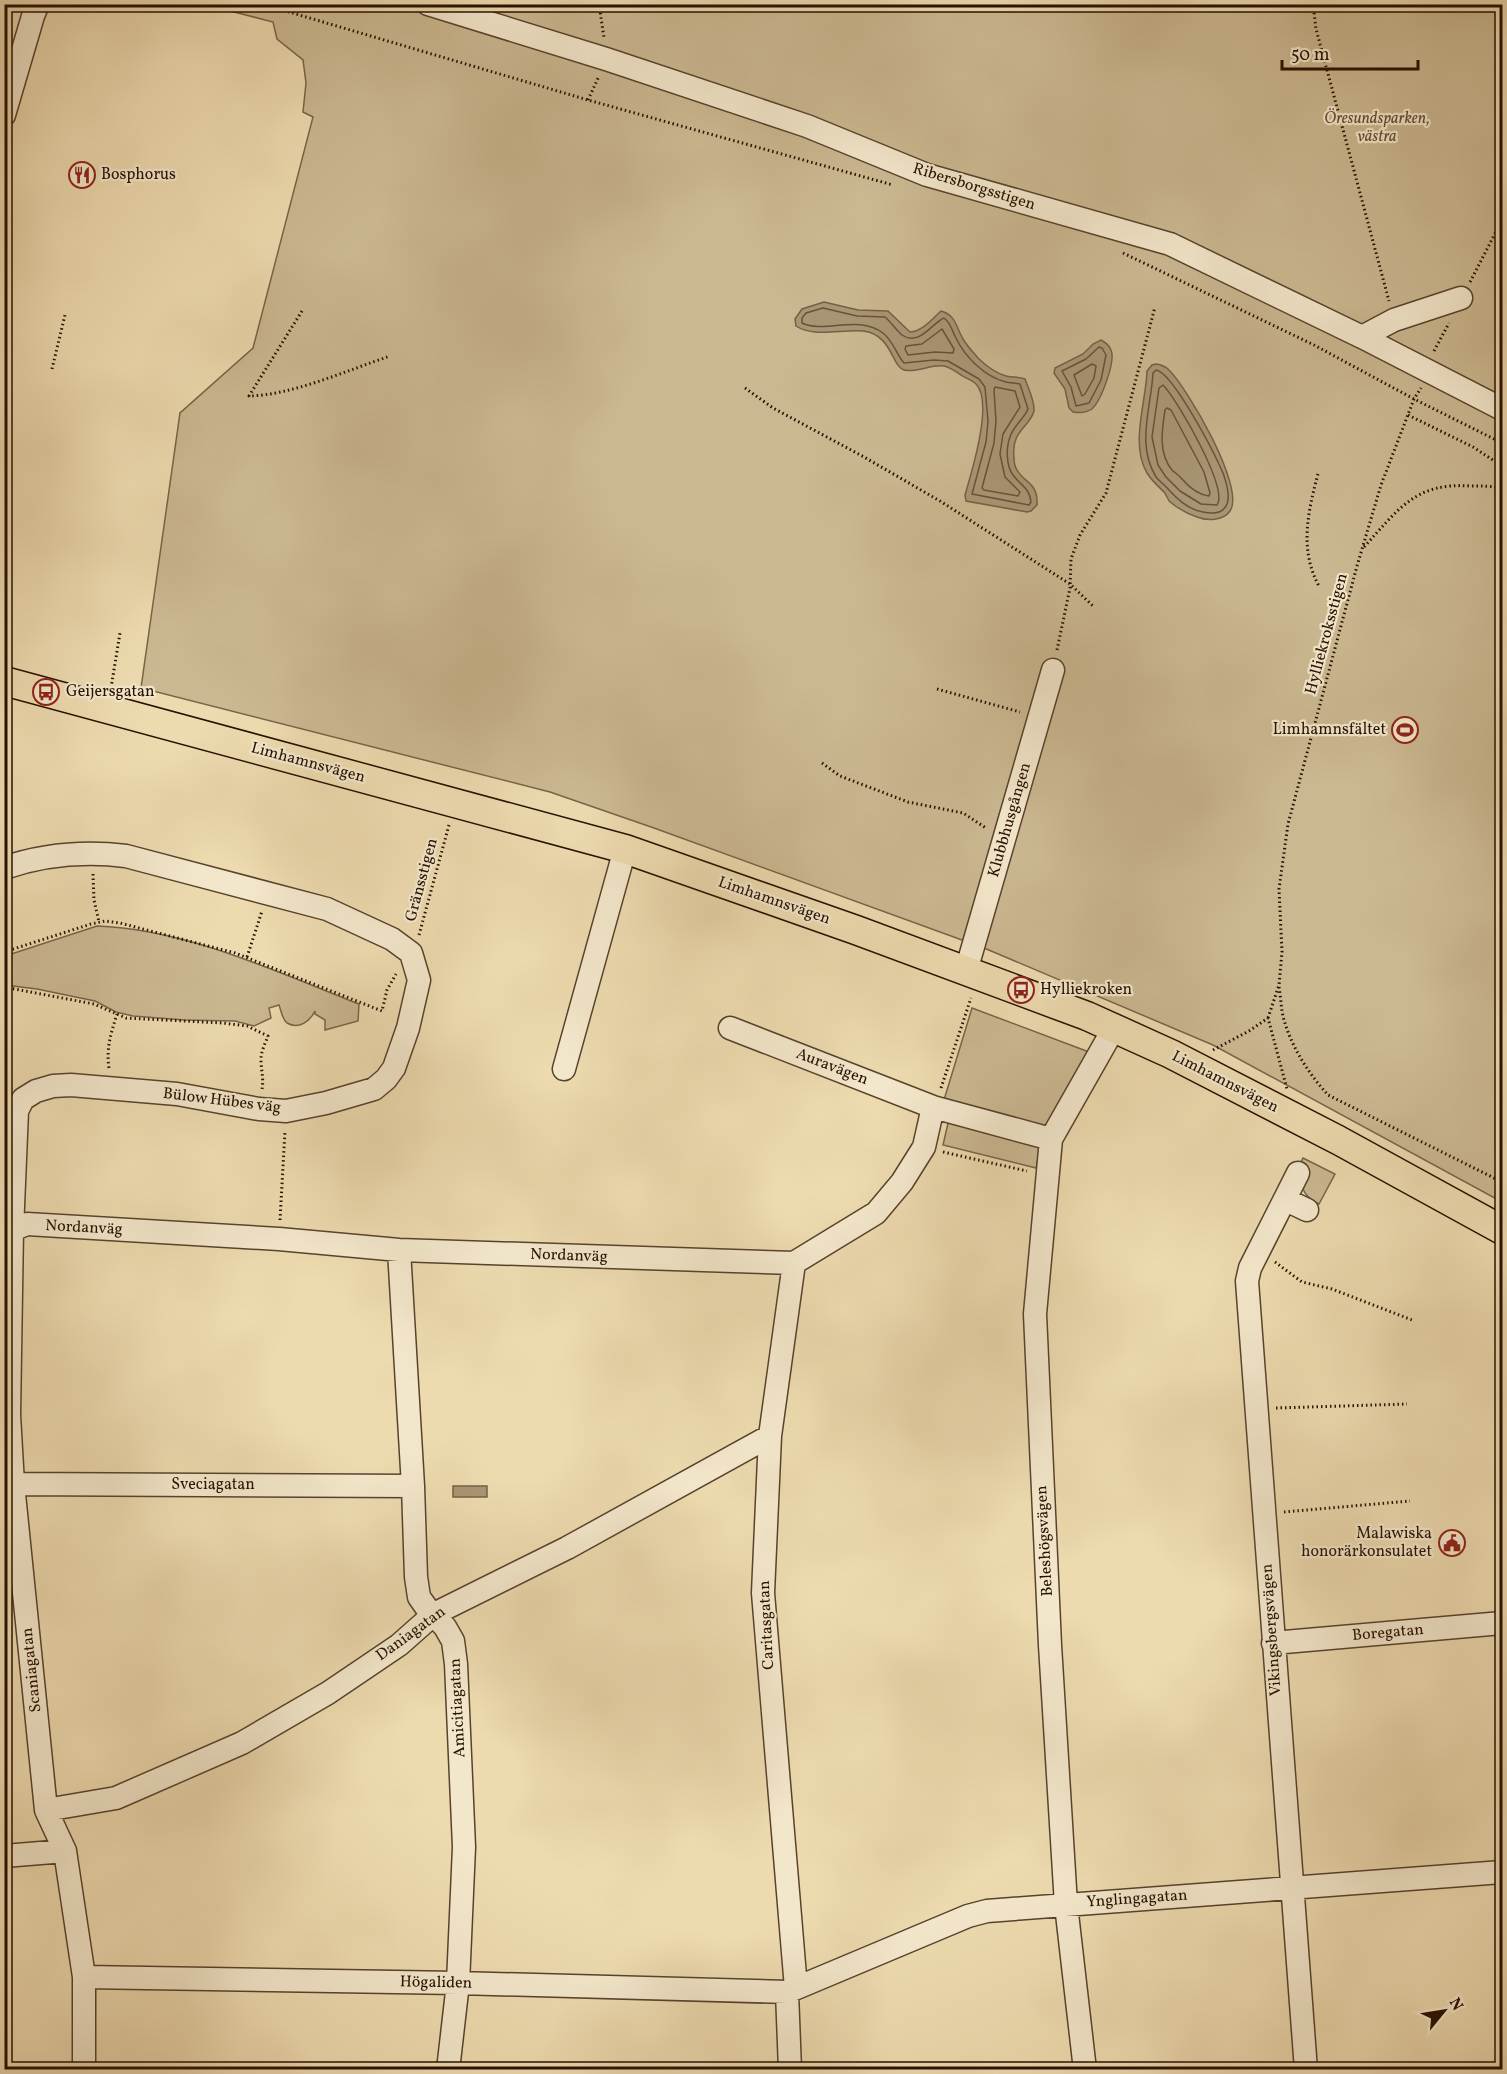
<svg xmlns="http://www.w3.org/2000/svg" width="1507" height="2074" font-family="Vollkorn,serif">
	<rect width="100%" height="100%" fill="#eddaaf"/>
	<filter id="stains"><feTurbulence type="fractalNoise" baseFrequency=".00333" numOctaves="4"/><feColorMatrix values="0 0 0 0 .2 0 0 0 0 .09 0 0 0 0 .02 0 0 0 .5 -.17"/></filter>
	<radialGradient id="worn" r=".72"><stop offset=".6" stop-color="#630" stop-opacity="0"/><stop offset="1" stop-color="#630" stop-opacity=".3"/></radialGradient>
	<path fill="#cbb891" stroke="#786448" stroke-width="1.5" d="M207,5H1502V1202L1213,1045L984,948L654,828L550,792L141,688L180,413L253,348L313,117L303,112L306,83L303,60L277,39L273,22Z
		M97,926C186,929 277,972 359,1004L358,1021L325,1030V1020L315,1014V1011C310,1021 299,1030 287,1023C282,1019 281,1010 279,1005L269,1008L271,1018L254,1026L235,1021L184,1020L133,1016L116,1012L95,1001L37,989L5,985V956Z
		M972,1008L1089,1052L1046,1130L944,1100Z
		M949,1119L1042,1142L1036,1168L943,1145Z
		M1303,1158L1335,1174L1319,1204C1300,1194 1304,1188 1297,1170Z"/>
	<path fill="#a99574" stroke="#756046" stroke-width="1.5" d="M824,302L858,310L888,311L910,332C923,331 932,319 941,311C956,315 956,327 963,339C967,346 973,352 978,358C986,366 996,373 1006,376C1013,378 1019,376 1025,379C1028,388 1035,401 1034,411C1030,427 1011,430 1014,457C1014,460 1015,467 1017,470C1025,484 1038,482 1037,505L1031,511L1027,512L966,501L965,495C971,474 994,402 976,384C972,380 965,378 961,375C956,372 950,367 944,366C931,364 917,373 904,370C892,367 892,334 863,331C842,329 814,338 796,326L795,319L802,309Z
		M1101,340C1105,342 1109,345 1111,350C1116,361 1101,401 1092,409C1086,413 1079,413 1073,412L1069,408L1065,389L1054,373L1055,368L1083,354L1093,344Z
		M1156,364C1162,365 1165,366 1168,369C1187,387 1246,488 1230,511C1223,521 1207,521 1197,517C1188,514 1176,507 1169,501C1169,500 1165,494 1165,493C1158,486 1152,481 1147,473C1130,444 1146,403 1147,371L1152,365Z
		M453,1486H487V1497H453Z"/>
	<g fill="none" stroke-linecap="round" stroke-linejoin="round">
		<path stroke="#68523a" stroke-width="1.5" d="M823,308L857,316L885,317C891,322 896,330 902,335C919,347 932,323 944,318C951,323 952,331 956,338C965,357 985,377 1006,382C1010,383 1015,383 1020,384L1028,409C1024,419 1013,426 1010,437C1006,447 1006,466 1013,475C1020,485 1030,488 1031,502L1029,505L972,494L986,442L988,421L985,387L979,379L948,361L934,360L904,363C896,354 894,342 883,333C858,314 825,334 802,323V318L806,313Z
			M942,329L954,349L953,353L935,352L908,355L905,349L906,346L922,344Z
			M1099,347L1102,348L1106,355L1101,380L1089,403L1076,406L1071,387L1062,371L1086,359Z
			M1092,364L1096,366L1094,378L1085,394L1082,396L1074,375Z
			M1156,370C1172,372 1211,447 1219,464C1224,474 1231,493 1227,504C1223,514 1212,514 1203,512C1189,510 1178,500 1169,490C1165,485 1160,482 1156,477C1136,444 1151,409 1153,373Z
			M1163,385C1177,399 1229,489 1217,505L1201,504L1180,491L1166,477L1158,465L1152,437L1159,388Z
			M995,387L1015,391L1020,407L1003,434L1000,454L1005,477L1020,492L1018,496L984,490L982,488L994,443L996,421L994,390Z
			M1167,408L1171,410L1204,472L1210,493L1209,496C1198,495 1189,487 1182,479C1179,475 1175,473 1172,470C1158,453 1162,430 1165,410Z"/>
		<defs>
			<path id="minor" d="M428,4L606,59L807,126L927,175L1170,244L1362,337L1502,409
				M4,115L33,16L37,6
				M1362,337L1394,320L1461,298
				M4,868C45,854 84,851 126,856L327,909L392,939L411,953L419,980L408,1028L394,1068L386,1079L374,1089L326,1103L286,1111L259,1109L177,1094L71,1085L53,1086L36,1091L23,1099L17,1111L12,1230L9,1415L13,1484L46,1810L65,1851L84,1977V2070
				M966,971L1053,670
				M730,1028L933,1107L1051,1139
				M564,1069L625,849
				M1298,1173L1250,1268L1247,1281L1306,2070
				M1286,1200L1307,1210
				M4,1230H12L27,1224L279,1239L399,1250L794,1263L876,1213L902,1182L924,1147L933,1107
				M399,1250L413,1486L416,1577L419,1597L426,1607L445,1627L453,1641L456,1664L464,1847L458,1983L448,2070
				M794,1263L770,1436L763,1593L796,1988
				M13,1484L413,1486
				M1273,1643L1502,1623
				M46,1810L116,1798L242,1743L328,1693L399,1645L434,1614L567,1548L770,1436
				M4,1856L65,1851
				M84,1977L458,1983L787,1992L968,1916L987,1911L1502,1872
				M787,1992L790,2070
				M1085,2070L1066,1905L1050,1645L1035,1314L1051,1139L1114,1028"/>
			<path id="major" d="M4,681L625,849L856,930L1087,1016L1171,1054L1338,1140L1502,1230"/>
		</defs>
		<use href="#minor" stroke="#58422c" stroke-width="25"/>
		<use href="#major" stroke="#261000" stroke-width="31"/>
		<path stroke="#261000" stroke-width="3" stroke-dasharray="1.5 3" stroke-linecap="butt" d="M262,4L588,100L893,185
			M599,4L604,38
			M1313,4L1316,29L1389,301
			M588,100L599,76
			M1123,253L1314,345L1414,399L1502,443
			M1470,282L1502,220
			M302,311L249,396C293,395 348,370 390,356
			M1434,351L1449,323
			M52,369L65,315
			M745,388L773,408L864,457L940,501L1070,584L1094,607
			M1408,415L1473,447L1502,466
			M1318,474C1308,511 1299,550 1319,586
			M1364,547C1398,510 1415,482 1470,486C1481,486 1492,486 1502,488
			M1057,650L1070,588L1071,559L1080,535L1106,493L1155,307
			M111,688L120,633
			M937,689L1020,712
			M822,763L840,776L908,802L963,813L986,828
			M93,874L94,900L99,922
			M419,935L449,825
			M4,952L91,924L105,921L120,923L235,953L382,1011L387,990L396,974
			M247,957L262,911
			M4,987L94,1004L126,1018L223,1023L247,1026L268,1036C265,1044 261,1051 261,1060C261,1070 264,1079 262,1089
			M1279,987C1281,998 1281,1010 1284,1020C1292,1048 1309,1074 1328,1095L1502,1182
			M1268,1018L1279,985L1282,952L1279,889L1288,824L1357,566L1381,485L1414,399L1421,388
			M1213,1050L1249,1031L1268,1018L1287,1089
			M109,1068C106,1048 111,1033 117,1014
			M941,1088L971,998
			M943,1152L1027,1171
			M280,1220L285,1131
			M1275,1262L1302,1282L1332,1289L1412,1320
			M1276,1408L1407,1404
			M1284,1512L1410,1501"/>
		<use href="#minor" stroke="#f3e7cb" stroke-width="22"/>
		<use href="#major" stroke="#eddaaf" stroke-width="28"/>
	</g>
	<defs>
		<symbol id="restaurant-ring" viewBox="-11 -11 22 22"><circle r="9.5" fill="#f3e7cb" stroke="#8f2418" stroke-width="1.5"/><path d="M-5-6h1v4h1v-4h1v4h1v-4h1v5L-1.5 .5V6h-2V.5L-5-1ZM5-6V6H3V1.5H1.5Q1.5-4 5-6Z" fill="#8f2418"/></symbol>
		<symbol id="bus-ring" viewBox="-11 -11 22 22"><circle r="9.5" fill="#f3e7cb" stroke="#8f2418" stroke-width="1.5"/><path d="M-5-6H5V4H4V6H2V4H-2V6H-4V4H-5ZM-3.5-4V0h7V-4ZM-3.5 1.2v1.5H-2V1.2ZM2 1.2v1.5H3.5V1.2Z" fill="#8f2418"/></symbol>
		<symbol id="stadium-ring" viewBox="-11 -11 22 22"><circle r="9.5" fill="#f3e7cb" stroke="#8f2418" stroke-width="1.5"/><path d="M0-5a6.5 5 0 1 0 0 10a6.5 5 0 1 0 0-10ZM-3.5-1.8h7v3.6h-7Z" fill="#8f2418"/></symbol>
		<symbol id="civic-ring" viewBox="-11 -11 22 22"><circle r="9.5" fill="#f3e7cb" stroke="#8f2418" stroke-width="1.5"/><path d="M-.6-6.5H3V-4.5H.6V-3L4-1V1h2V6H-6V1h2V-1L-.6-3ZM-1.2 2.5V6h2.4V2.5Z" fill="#8f2418"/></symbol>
	</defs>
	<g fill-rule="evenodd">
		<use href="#restaurant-ring" x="67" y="160" width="30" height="30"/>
		<use href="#bus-ring" x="31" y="677" width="30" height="30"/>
		<use href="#stadium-ring" x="1390" y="715" width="30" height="30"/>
		<use href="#bus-ring" x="1006" y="975" width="30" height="30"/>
		<use href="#civic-ring" x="1437" y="1528" width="30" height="30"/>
	</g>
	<g text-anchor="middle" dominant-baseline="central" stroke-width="4.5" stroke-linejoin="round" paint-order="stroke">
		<g font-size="16" font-style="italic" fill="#604b33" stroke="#f3e7cb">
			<text x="1377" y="119">Öresundsparken,<tspan x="1377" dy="18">västra</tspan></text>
		</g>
		<g font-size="16" fill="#261000" stroke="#f3e7cb" text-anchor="start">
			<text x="101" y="175">Bosphorus</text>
			<text x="66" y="692">Geijersgatan</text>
			<text x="1386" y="730" text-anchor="end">Limhamnsfältet</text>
			<text x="1040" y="990">Hylliekroken</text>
			<text x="1432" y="1534" text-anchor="end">Malawiska<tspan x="1432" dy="18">honorärkonsulatet</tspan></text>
		</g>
		<g font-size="16" fill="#261000" stroke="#f3e7cb">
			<text transform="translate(974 187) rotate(17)">Ribersborgsstigen</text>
			<text transform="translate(1327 634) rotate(-75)">Hylliekroksstigen</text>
			<text transform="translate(308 763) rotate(15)">Limhamnsvägen</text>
			<text transform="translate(1010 820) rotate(-74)">Klubbhusgången</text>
			<text transform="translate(422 880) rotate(-75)">Gränsstigen</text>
			<text transform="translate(774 901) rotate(19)">Limhamnsvägen</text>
			<text transform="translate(832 1067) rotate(21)">Auravägen</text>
			<text transform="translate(1225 1082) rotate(27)">Limhamnsvägen</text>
			<text transform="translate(222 1101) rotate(7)">Bülow Hübes väg</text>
			<text transform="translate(84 1228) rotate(3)">Nordanväg</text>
			<text transform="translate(569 1256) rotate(2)">Nordanväg</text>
			<text x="213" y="1485">Sveciagatan</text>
			<text transform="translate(1045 1541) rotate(-93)">Beleshögsvägen</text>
			<text transform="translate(767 1625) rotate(-93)">Caritasgatan</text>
			<text transform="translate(1272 1630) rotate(-94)">Vikingsbergsvägen</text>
			<text transform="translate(1388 1633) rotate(-5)">Boregatan</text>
			<text transform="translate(411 1634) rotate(-36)">Daniagatan</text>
			<text transform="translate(32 1670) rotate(-96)">Scaniagatan</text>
			<text transform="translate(458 1708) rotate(-93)">Amicitiagatan</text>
			<text transform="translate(1137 1899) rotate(-4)">Ynglingagatan</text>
			<text transform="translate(436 1983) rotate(1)">Högaliden</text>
		</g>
	</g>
	<rect width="1507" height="2074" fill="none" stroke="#eddaaf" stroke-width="24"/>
	<rect x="6" y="6" width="1495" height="2062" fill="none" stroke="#261000" stroke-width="3"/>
	<rect x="12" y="12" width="1483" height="2050" fill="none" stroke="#261000" stroke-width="1.5"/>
	<g transform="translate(1444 2011) rotate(60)" stroke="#f3e7cb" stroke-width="4.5" paint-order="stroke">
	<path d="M0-4.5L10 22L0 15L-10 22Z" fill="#261000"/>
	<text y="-9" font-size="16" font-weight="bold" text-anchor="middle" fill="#261000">N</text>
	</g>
	<path d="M1282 60v9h136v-9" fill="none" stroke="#261000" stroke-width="3"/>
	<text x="1291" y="60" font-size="18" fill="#261000" stroke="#f3e7cb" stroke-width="4.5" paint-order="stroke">50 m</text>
	<rect width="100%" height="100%" filter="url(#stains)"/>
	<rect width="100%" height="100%" fill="url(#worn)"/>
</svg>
